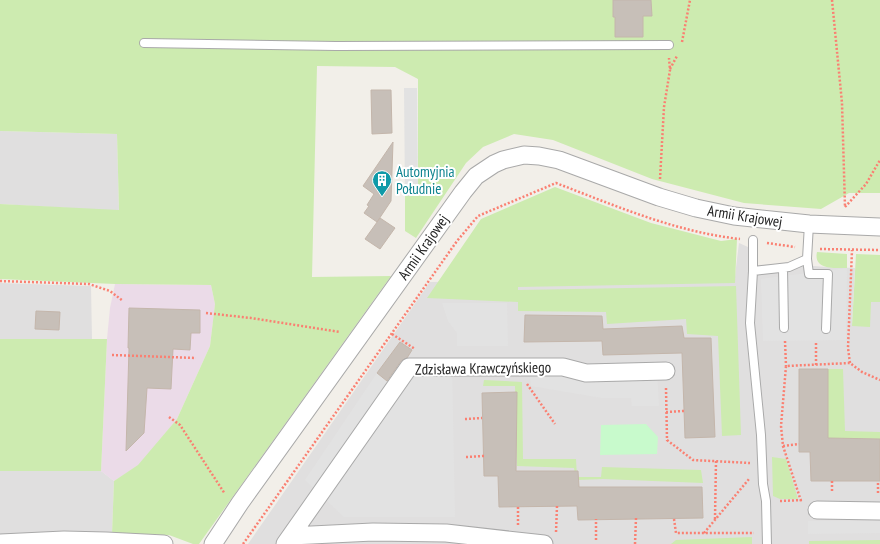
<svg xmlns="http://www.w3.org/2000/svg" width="880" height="544" font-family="'PT Sans Narrow',sans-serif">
	<rect width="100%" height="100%" fill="#f2efe9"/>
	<path fill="#e0dfdf" d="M0,131L117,134L119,211L0,204Z
		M739,243L757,251L758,265L789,264L826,267L855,268L852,325L871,302H880V544H248L430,282L735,276Z
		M0,283L91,286L92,339H0Z
		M0,471H101L114,481L112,534L0,544Z"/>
	<path fill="#ebdbe8" d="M115,284L211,285L215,304L210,346L177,419L138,466L114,481L101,471L107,339L110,308Z"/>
	<path fill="#cdebb0" d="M0,0H880V193H849L821,209L744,203L652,179L553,140L514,134L483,147L466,163L416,238L405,231V196H418V79L395,67L317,66L312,277L391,276L199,544H193L169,535L112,534L114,481L138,465L177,419L210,346L215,304L211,285L115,284L0,279V204L119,210L117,134L0,131Z
		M555,187L651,223L721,241L737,239L735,283L518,287V290L736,286L741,435L722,436L718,336L687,334L686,319L607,324L606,312L518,311V302L427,298L481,219Z
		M817,252L847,254V268C835,268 813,270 817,252Z
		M856,254L880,255V302H871L870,327L852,326Z
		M0,339H107L101,471H0Z
		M828,369H843L845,431L880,432V439L828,438Z
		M484,380L522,382L523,459H576L577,477H601L602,467L701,470L703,483L603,479L576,480L574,468L517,466L515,386H483Z
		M772,457L786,459L798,499H780L773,496Z
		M752,537V544H671L676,540Z
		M880,540V544H809V541Z"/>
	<path fill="#c8facc" d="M646,424L658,437L657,454L600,455L601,425Z"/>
	<path fill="#e2e2e2" d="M404,88H417L418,196H405Z
		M847,268L846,340L763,341L761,279Z
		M442,303H507L508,346H457V333L448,321Z
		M452,363L455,517H344L305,480L377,373L389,382Z
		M529,367L657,371L659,406H632L631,398H602L531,386Z
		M808,521H880V533L808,534Z"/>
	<path fill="#c7bfb8" stroke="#c4b6ab" d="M613,0H651L652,16H643V37H615V17H613Z
		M371,90H391L392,133L372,134Z
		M393,142L391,201L377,222L364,213L369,206L367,205L374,194L363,186Z
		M380,218L395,228L380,249L365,239Z
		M129,308L200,310V333H191L190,350L173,349L171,389L147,388L144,433L126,451L129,348H128Z
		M36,311L60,312L59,330L35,329Z
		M525,315L602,316L603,329L682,326L684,338H711L715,437L685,438L682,353L603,355L602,341L524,342Z
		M400,342L412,350L407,358L401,361L387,381L377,373Z
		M799,369H828V438L880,439V481H811L810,452H799Z
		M517,392L516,471H578L579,487H702L703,518L578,520L577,506L499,507L498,476H484L482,393Z"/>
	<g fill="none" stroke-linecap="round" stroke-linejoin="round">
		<defs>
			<path id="lane" d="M144,43L336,46L669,45
				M753,240V271
				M807,259L809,274H828L826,329
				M783,268L784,328
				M767,544L766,501L763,484L761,435L750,323L753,271L789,267L807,259L809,224"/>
			<path id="street" d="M817,510L880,511
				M291,536L373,532L446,533L544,544
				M0,543L64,540L106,541L164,544
				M213,544L240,503L463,192L476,176L494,164L503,160L524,155L539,156L559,160L659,197L696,208L734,216L809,224L880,227
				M285,544L409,367H563L586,373L666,371"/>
		</defs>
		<use href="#lane" stroke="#a9a9a9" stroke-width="10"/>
		<use href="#street" stroke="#a9a9a9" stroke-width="19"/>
		<path stroke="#fa8072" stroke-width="2.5" stroke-dasharray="2 2" stroke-linecap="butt" d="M832,0L842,103L845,207
			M682,42L690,0
			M670,69L677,56
			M660,179L664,107L670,70L669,58
			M845,207L866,184L880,160
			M767,243L795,247
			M820,249L880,250
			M0,281L89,284L110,291L123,301
			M206,313L251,318L340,332
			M392,334L415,349
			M785,341L786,366
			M112,355L196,358
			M850,363L848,348L852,250
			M816,365V341
			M527,384L555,424
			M666,388L667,440L693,460L750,463
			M666,412L684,411
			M169,417L180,425L225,494
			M465,419L482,418
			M783,446L799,444
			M466,457L484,456
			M832,481V492
			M878,493V481
			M780,501L803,500
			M801,501L783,446L781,426L786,366L850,363L862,372L880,380
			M518,507V525
			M674,519L676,533H754
			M715,519L716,461
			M556,532L557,506
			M704,533L749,479
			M596,540V519
			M243,544L457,241L478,216L556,183C616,206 676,232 740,239
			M635,544L636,518"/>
		<use href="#lane" stroke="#fff" stroke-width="8"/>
		<use href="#street" stroke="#fff" stroke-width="17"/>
	</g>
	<defs>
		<symbol id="building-pin" viewBox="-11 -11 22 30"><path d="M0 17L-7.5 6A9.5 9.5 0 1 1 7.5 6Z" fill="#0f9aa8" stroke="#fff"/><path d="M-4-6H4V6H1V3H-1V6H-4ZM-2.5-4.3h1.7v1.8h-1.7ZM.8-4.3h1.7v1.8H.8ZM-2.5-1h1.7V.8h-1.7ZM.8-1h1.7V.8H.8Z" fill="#fff"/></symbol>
	</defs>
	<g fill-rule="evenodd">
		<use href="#building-pin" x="371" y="169" width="22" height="30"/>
	</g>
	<g text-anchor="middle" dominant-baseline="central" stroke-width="4" stroke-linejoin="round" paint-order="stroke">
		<g font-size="15" fill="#0d838f" stroke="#fff" text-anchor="start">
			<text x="396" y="171">Automyjnia<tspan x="396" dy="17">Południe</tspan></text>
		</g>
		<g font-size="15" fill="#222" stroke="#fff">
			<text transform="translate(745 216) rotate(9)">Armii Krajowej</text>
			<text transform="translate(423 247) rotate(-55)">Armii Krajowej</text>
			<text transform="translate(483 368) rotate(-1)">Zdzisława Krawczyńskiego</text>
		</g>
	</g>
</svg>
